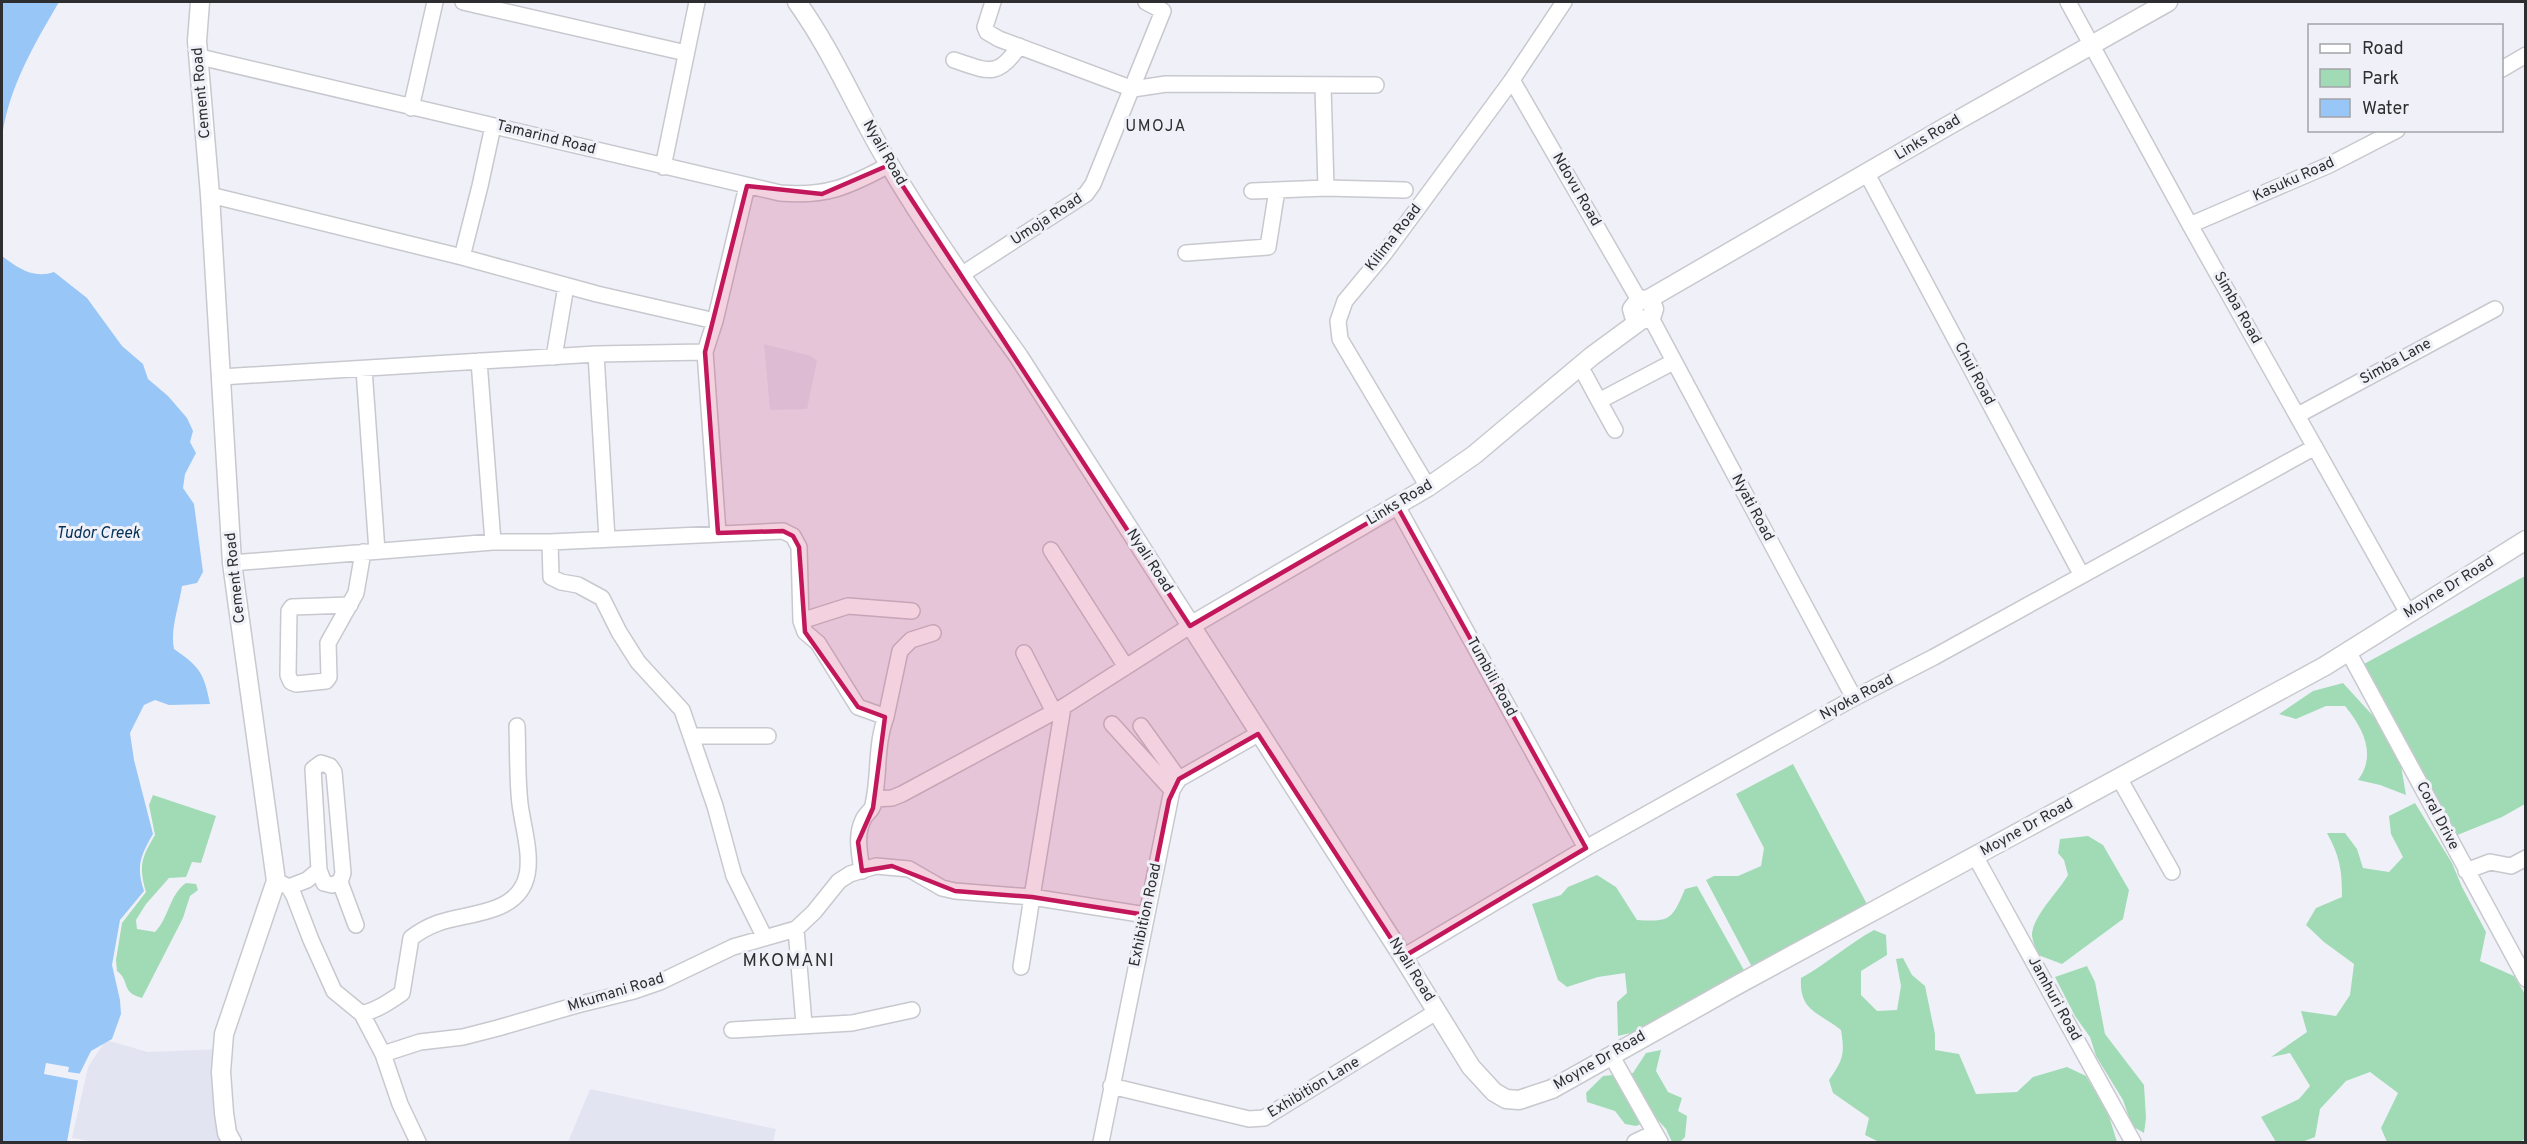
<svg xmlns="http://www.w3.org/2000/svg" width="2527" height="1144" font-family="Overpass,sans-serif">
	<rect width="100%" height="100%" fill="#f0f1f8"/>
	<path fill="#e3e4f2" d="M764,344L811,356L817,361L807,409L770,410Z
		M106,1040L148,1052L219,1049L223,1142H95L72,1138L88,1067Z
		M590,1089L776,1129L773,1142H568Z"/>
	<path fill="#a0dbb6" d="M2525,576V804L2502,817L2455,836L2364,671V664Z
		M2343,683L2397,742L2406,795L2380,785L2358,780C2377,755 2363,728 2345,706H2326L2296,719L2279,714L2313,691Z
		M1793,764L1869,908L1753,969L1706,880L1714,876H1738L1761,866L1764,848L1736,794Z
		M153,795L216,816L201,863L192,862L186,877L169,878L146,904L136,920L137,929L155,932C169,918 169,895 186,883L196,884L198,890L190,896L183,918L142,998C120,992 131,982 117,971L116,960L122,923L146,892C138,865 142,857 155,835L149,805Z
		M2415,803L2452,863L2462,887L2486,932L2480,961L2514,976L2525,994V1139L2519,1142H2387L2381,1128L2398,1093L2370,1072L2346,1081L2320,1109L2315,1137L2302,1142H2276L2261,1117L2299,1099L2310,1086L2290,1053L2271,1057L2307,1032L2301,1011L2336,1016L2350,995L2354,964L2324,942L2306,925L2316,908L2342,897C2342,870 2340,857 2327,833H2345L2357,849L2363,868L2389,872L2403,857L2391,834L2389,816Z
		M2088,836L2103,845L2129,890L2123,919L2062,964L2038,955C2036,949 2033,942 2032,936C2031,918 2059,891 2068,875L2064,860L2058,853L2060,839Z
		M1597,875L1616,887L1637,920C1670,922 1672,920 1685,889L1697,886L1745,972L1639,1031L1618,1036L1617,1002L1627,993L1625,973L1598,977L1567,987L1558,980L1532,904L1561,895L1568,887Z
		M1874,930L1886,935L1887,955L1861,971V995L1877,1011L1897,1010L1901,986L1896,959L1903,958L1912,975L1925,986L1935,1034V1050L1959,1054L1976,1094L2017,1092L2033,1077L2067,1067L2086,1076L2108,1113L2117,1142H1879L1865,1135L1869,1118L1833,1093L1829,1080C1843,1060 1845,1054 1841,1030C1818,1012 1799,1011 1801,978C1827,964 1848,944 1874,930Z
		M2087,966L2095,982L2105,1034L2144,1085L2146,1118L2144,1133L2132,1126L2123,1100L2096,1056L2090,1037L2075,1016L2055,977Z
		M1661,1050L1656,1071L1668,1092L1682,1098L1678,1111L1687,1116L1685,1137L1680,1142H1672L1666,1129L1656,1118L1636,1126L1625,1124L1615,1111L1587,1102L1586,1093L1603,1076L1633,1073L1646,1053Z"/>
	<path fill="#98c7f7" d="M2,2H59C35,43 7,90 2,139Z
		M2,256C18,268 33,279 54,272L87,298L122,346L143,364L148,379L168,396L187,418L193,431L190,442L196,453L185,474L183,488L194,504L203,572L197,583L182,586C179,607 170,629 174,649C200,667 204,673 210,704L169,705L155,700L144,705L130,733L134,760L153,834C140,857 136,866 144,891L120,920L112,965L120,1000L121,1014L112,1039L91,1051L79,1075L67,1142H2Z"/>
	<path fill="#f0f1f8" d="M46,1063L69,1067L68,1072L83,1074L81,1081L44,1074Z"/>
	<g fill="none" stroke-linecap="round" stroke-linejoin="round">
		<defs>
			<path id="minor" d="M463,2L686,53
				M993,2L985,27L987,32L999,39L1133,89L1166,84L1376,85
				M2068,2L2190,225L2408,613
				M200,57L780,193C826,197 848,187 889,165
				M954,60C987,71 998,79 1019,46
				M2502,69L2526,55
				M1512,80L1639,300
				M1323,86L1326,188
				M411,108L435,2
				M663,167L697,2
				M1867,174L2081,574
				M1252,191L1326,188L1405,190
				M210,195L462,257L597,294L715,321
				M2190,225L2329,165L2397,130
				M1186,253L1268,247L1277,190
				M462,257L480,186L493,126
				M961,275L1086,194L1093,184L1163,11L1146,2
				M1651,318L1854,698
				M596,354L607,539
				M554,357L566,286
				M479,361L493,542
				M364,369L377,551
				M1585,375L1599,401L1673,362
				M221,377L596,354L705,352
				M1599,401L1615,430
				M2298,415L2495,309
				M1428,487L1340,339L1338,321L1345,301L1384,254L1512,80L1564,2
				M1397,506L1586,848
				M718,533L705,352L715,321L747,186
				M550,542L551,577L561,582L578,585L602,598L619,632L638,662L682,710L715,806L734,876L765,938
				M1051,550L1126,667
				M232,563L493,542H550L783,531L793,536L799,547L801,621L805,632L818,643L858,707L886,717C875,746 880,776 873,805C872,811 865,814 863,820C855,836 860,855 862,871
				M350,605L292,607L289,611L288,675L291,682L296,684L326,681L329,677L328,643L356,593L363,552
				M801,621L848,606L912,611
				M1024,653L1054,712
				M2349,653L2526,979
				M886,717L900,651L911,640L933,633
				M1112,724L1172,790
				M1141,726L1179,779
				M691,736H768
				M2119,778L2172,872
				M874,799L892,798L902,794L1063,707
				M1975,856L2133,1142
				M2466,871L2490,862L2511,866L2526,858
				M276,881L289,887L294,896L311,940L334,991L362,1014C377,1010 389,1002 402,993L411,938C441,915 464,920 496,908C545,890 525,842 520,804C517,778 518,752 517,726
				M340,882L356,925
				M289,887L307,880L319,870L313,769L321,763L330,766L334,772L343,873L340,882L332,885L324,883L319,870
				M1146,915L1032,897L1063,707L1190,626
				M796,929L804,1024
				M1403,957L1586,848L1854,698L1934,657L2315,447
				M362,1014L383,1054L400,1104L418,1142
				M732,1030L852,1023L912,1010
				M383,1054L420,1042L463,1037L498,1028L577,1005L634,991L660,982L733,947L796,929L814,912L839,881L850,874L876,866L909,869L942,888L955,891L1032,897L1021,967
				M1611,1055L1660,1142
				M1111,1086L1249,1119L1264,1118L1436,1012
				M1101,1142L1172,790L1179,779L1258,734
				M1635,1142L1654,1133"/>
			<path id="major" d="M200,2L197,41L210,195L232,563L276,881L224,1034L221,1072L224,1113L227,1133L232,1142
				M797,2C833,52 857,111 889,164C928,231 974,294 1019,357L1403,957L1471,1067L1494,1092L1506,1099L1519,1100L1552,1089L1739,984L2325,666L2526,540
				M1647,300L1951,124L2168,2
				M1190,626L1428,487L1474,455L1592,356L1641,320L1651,318L1654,309C1652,302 1647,298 1639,300L1632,309L1634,316L1641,320"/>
		</defs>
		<use href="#minor" stroke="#c8c8cf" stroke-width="18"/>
		<use href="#major" stroke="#c8c8cf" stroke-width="21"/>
		<use href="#minor" stroke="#fff" stroke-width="15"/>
		<use href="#major" stroke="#fff" stroke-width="18"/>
	</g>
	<path fill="#c2185b" fill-opacity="0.2" stroke="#c2185b" stroke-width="4.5" stroke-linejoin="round" d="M889,165L1190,626L1397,506L1586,848L1403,957L1258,734L1179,779L1169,800L1146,915L1032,897L955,891L892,866L862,871L858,842L873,808L885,717L858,707L805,632L799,547L793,536L783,531L718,533L705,352L747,186L822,194Z"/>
	<g text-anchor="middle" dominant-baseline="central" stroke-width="6" stroke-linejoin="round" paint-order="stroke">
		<g font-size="15" fill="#2e2e30" stroke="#f0f1f8">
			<text transform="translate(202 93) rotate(-95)">Cement Road</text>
			<text transform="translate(546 138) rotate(14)">Tamarind Road</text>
			<text transform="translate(1928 138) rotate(-31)">Links Road</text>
			<text transform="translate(884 153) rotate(60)">Nyali Road</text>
			<text transform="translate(2294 180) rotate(-24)">Kasuku Road</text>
			<text transform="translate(1576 190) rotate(60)">Ndovu Road</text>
			<text transform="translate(1047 220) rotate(-33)">Umoja Road</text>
			<text transform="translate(1394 238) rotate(-52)">Kilima Road</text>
			<text transform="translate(2237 308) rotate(60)">Simba Road</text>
			<text transform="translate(2396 362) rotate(-29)">Simba Lane</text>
			<text transform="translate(1974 374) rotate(62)">Chui Road</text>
			<text transform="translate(1400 503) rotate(-31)">Links Road</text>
			<text transform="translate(1752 508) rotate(62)">Nyati Road</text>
			<text transform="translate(1149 561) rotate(57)">Nyali Road</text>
			<text transform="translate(236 578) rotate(-96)">Cement Road</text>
			<text transform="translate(2449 588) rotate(-32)">Moyne Dr Road</text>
			<text transform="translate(1491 677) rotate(61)">Tumbili Road</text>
			<text transform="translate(1857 698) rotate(-28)">Nyoka Road</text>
			<text transform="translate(2437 816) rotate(62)">Coral Drive</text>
			<text transform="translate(2027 828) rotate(-29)">Moyne Dr Road</text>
			<text transform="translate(1146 915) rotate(-78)">Exhibition Road</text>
			<text transform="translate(1411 970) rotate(58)">Nyali Road</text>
			<text transform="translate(616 993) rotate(-17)">Mkumani Road</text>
			<text transform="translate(2054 999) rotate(61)">Jamhuri Road</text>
			<text transform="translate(1600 1061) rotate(-30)">Moyne Dr Road</text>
			<text transform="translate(1314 1088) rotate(-31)">Exhibition Lane</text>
		</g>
		<g font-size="16" letter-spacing="1.5" fill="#2e2e30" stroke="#f0f1f8">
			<text x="1156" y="127">UMOJA</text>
		</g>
		<g font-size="16" font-style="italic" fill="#033055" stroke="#f0f1f8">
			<text x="98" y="534">Tudor Creek</text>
		</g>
		<g font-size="18" letter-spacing="1.5" fill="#2e2e30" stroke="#f0f1f8">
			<text x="789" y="961">MKOMANI</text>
		</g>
	</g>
	<rect width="2527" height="1144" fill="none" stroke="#2e2e30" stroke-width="6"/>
	<rect x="2308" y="24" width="195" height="108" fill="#f0f1f8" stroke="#a2a3a8" stroke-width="1.5"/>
	<rect x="2320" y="44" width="30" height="9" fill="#ffffff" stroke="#a2a3a8" stroke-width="1.5"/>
	<text x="2362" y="54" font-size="18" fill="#2e2e30">Road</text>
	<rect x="2320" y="69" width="30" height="18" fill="#a0dbb6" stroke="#a2a3a8" stroke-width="1.5"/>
	<text x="2362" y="84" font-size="18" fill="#2e2e30">Park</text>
	<rect x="2320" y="99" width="30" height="18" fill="#98c7f7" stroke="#a2a3a8" stroke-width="1.5"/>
	<text x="2362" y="114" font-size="18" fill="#2e2e30">Water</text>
</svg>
